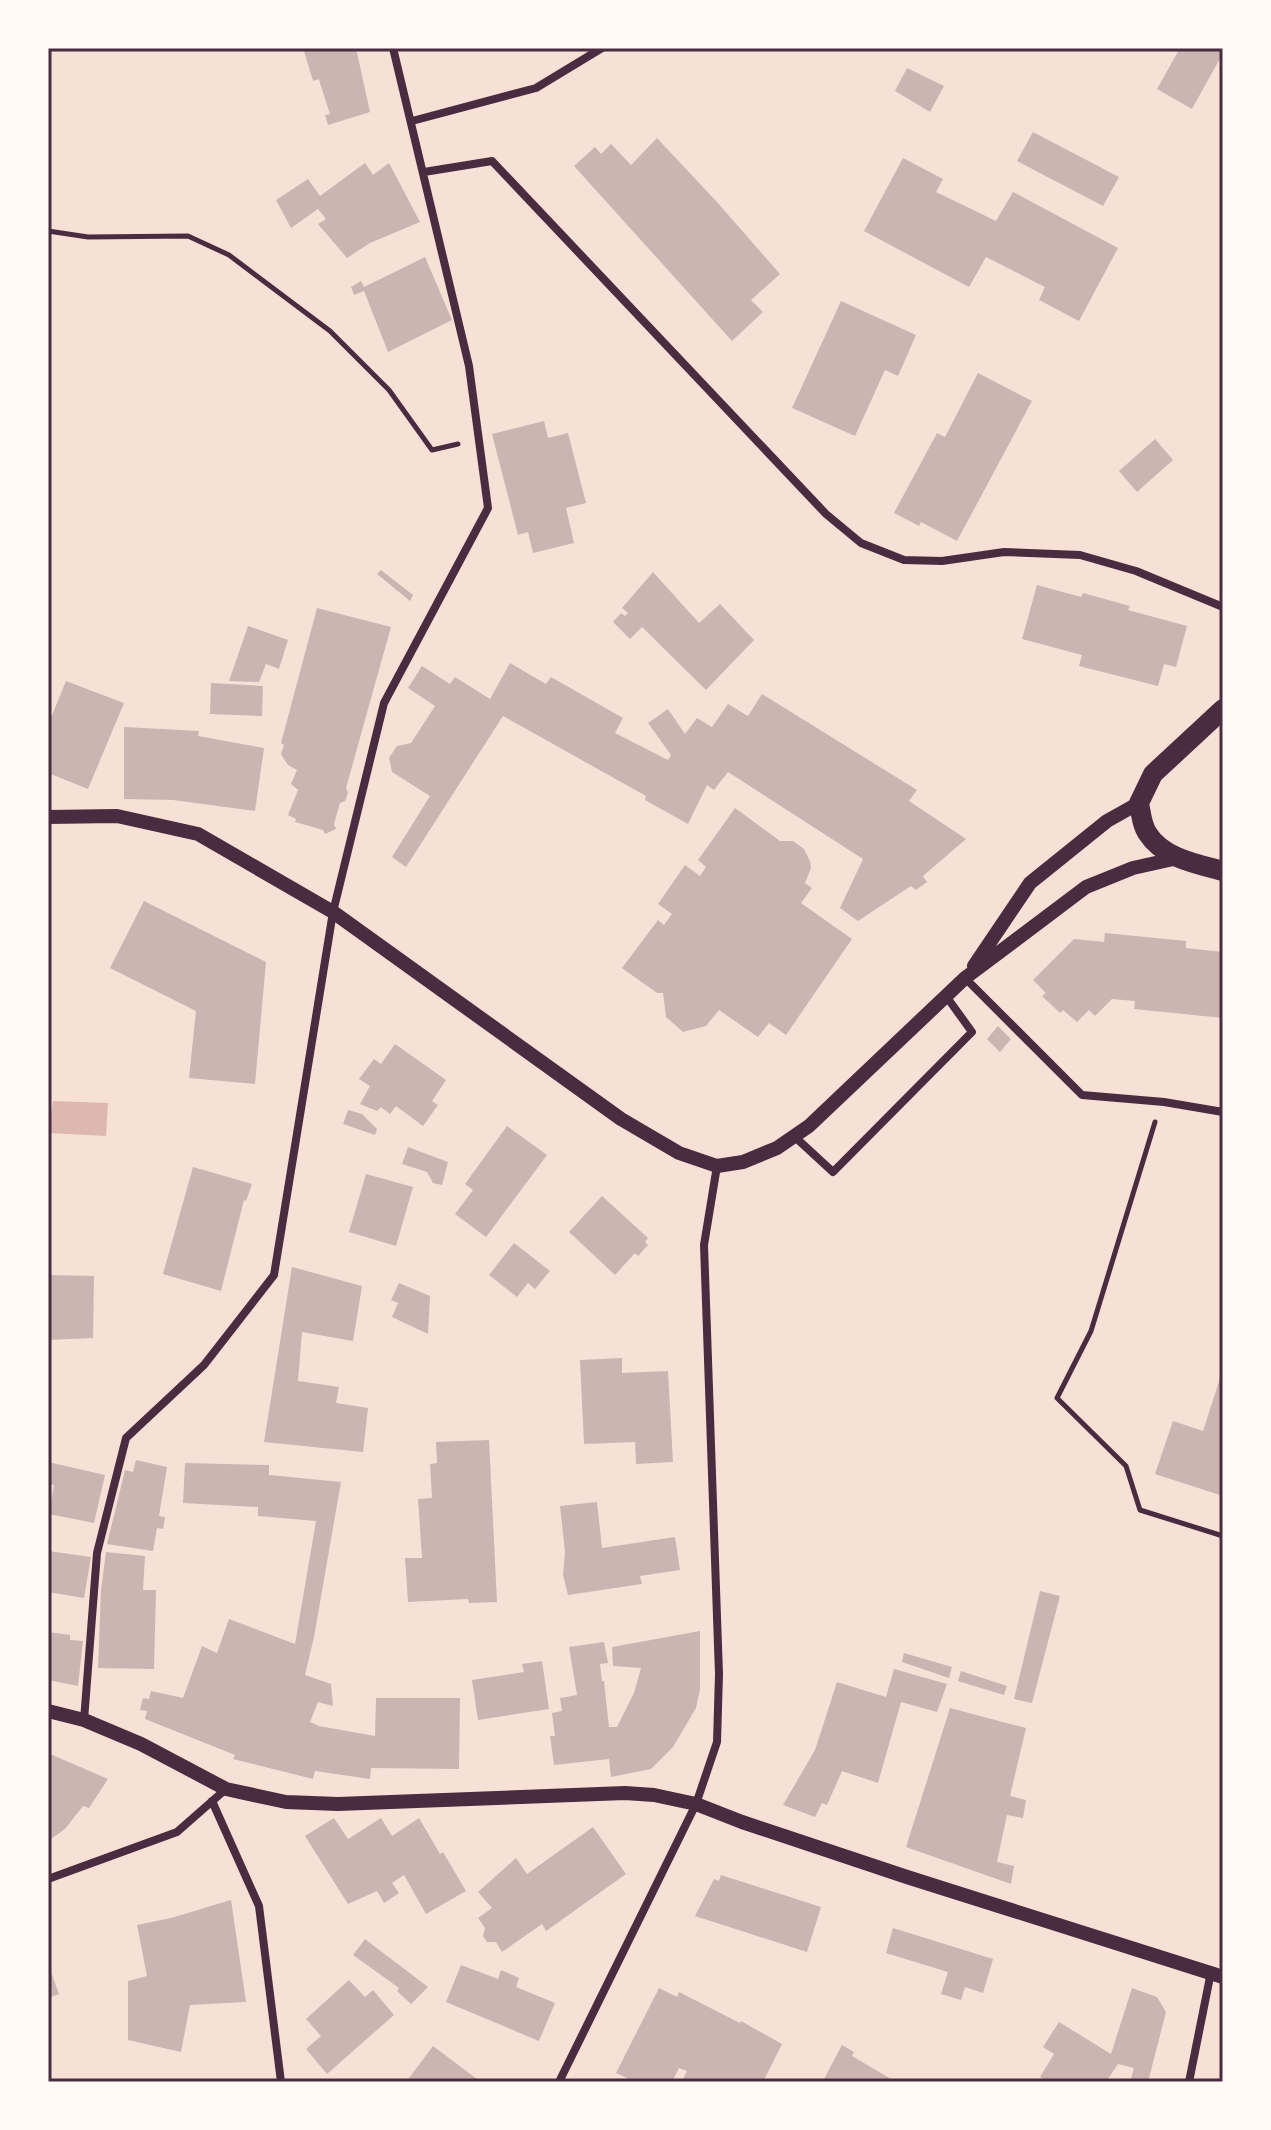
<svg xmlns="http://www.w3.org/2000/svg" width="1271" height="2130" font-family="Lato,sans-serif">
	<rect width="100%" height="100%" fill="#f7e1d7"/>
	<path fill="#dcb8b0" d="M53,1101L108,1103L106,1136L49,1133Z"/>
	<path fill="#ccb4b1" d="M303,48H356L370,112L328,125L325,115L330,114L320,83L319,79L313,81Z
		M1180,48H1223V53L1192,109L1157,89Z
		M907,68L944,86L930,112L895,91Z
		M1033,132L1119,177L1103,206L1017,161Z
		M657,138L716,201L780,274L751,300L763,312L732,341L574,166L595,147L601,154L611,144L631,165Z
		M903,158L943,179L936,192L996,221L1013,192L1118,248L1079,321L1039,300L1045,287L986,257L969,287L864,231Z
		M365,163L373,175L389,163L420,222L370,243L347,258L318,224L326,219L318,209L291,228L276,200L308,179L320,196Z
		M425,257L452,320L388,352L364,291L354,295L351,287L361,281L364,287Z
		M841,301L916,335L898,376L885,370L855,436L792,408Z
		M978,373L1032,401L957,541L921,522L919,526L894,513L937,433L945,437Z
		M544,421L548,438L568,433L586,503L566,508L574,543L533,553L528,532L518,535L492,434Z
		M1155,439L1173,460L1137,492L1119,471Z
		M381,570L413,595L410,601L377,574Z
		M653,572L699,623L720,604L754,640L706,690L642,627L630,639L613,622L621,613L625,616L628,613L622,608Z
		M1037,585L1081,597L1083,593L1130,606L1128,610L1187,626L1176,667L1164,664L1158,686L1079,666L1082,655L1022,639Z
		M317,608L391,627L346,788L348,793L345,801L340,803L334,824L336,829L325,834L323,830L295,822L296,819L288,815L298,790L291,784L297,770L288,765L281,754L284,745L281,743Z
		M248,626L288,640L279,669L266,664L259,682L229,681Z
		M510,663L546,684L551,677L623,718L615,733L668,760L671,755L648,723L668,709L685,734L697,718L712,727L728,704L748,716L762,694L917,790L909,801L966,839L923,876L927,882L916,890L911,886L858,921L840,908L863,859L728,772L714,790L707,785L688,824L645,800L646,796L503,716L406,867L392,857L430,796L392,772L389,758L397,746L411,743L435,706L408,688L422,666L450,684L455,677L490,699Z
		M66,681L124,703L88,789L48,773V725Z
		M211,683L263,686L262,716L210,714Z
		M124,727L199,731L198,736L264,748L255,811L173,800L124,799Z
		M735,808L780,841H793L804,849L810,861L811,868L805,883L812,888L801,903L852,939L786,1035L769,1023L758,1037L719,1010L706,1026L683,1032L666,1017L663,993H657L622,968L658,920L664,925L672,914L658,904L685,865L700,876L706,867L698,860Z
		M144,901L266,962L255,1084L189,1078L196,1011L110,968Z
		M1105,933L1186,941V948L1223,952V1018L1134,1009L1135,1001L1112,999L1095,1016L1089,1010L1077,1022L1063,1010L1060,1013L1042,996L1046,993L1033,980L1074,939L1104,942Z
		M998,1026L1011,1039L1000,1052L987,1039Z
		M395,1044L446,1080L432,1101L438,1105L423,1126L396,1106L390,1114L381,1107L377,1111L360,1104L370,1086L359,1079L374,1059L381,1064Z
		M348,1110L362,1114L377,1129L375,1135L343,1124Z
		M507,1126L547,1155L486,1237L455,1214L473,1190L465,1184Z
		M408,1147L448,1162L442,1185L433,1183L427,1172L402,1164Z
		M193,1167L252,1184L246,1201L244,1200L221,1291L163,1274Z
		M366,1174L413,1187L396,1246L349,1232Z
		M602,1196L648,1238L645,1242L648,1245L638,1256L635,1253L615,1275L569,1232Z
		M514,1243L550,1271L535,1289L528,1283L517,1297L489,1275Z
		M292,1267L362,1286L353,1341L302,1332L298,1381L339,1387L336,1403L368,1408L363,1452L264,1442Z
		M48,1275L94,1276L93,1338L48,1340Z
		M399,1283L430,1296L428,1334L392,1317L398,1303L391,1300Z
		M622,1358V1373L668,1371L673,1462L636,1464L635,1442L584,1444L580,1360Z
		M1222,1372H1223V1496L1155,1474L1173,1421L1203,1431Z
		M489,1440L497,1602L469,1603L468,1599L408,1602L405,1558H422L418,1499L432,1498L430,1464L437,1463L436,1442Z
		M136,1460L167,1467L159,1516L165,1517L163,1529L157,1528L153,1551L107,1544L125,1470L133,1472Z
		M48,1462L105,1475L94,1523L49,1514L54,1485L48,1483Z
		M185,1463L269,1465V1475L341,1482L314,1637L305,1675L331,1684L333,1706L318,1702L310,1722L319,1726L375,1736L376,1698H460L459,1769L371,1768L370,1779L315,1771L313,1779L233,1759L235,1755L145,1719L147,1711L140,1710L143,1698L149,1699L151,1691L183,1698L202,1646L217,1653L229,1619L295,1644L316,1521L258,1516V1507L183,1503Z
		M597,1502L602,1548L675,1537L680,1570L640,1576L642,1584L568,1595L563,1575L565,1552L560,1506Z
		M48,1551L91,1557L84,1598L48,1592Z
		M106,1552L145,1556L143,1590H156L154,1669L98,1668L101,1590Z
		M1040,1591L1060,1596L1032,1703L1014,1699Z
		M700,1631V1689L696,1708L673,1747L651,1769L611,1777L609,1759L554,1765L550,1736H555L552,1713L562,1711L560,1698L577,1695L569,1647L604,1642L608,1663L600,1664L602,1681H604L609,1727H617L634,1693L641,1668L613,1666L612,1647Z
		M48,1632L70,1635V1640L83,1641L78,1686L48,1680Z
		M904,1653L952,1667L949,1678L902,1662Z
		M542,1661L549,1709L478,1720L472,1680L524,1672L522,1664Z
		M894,1669L947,1684L937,1712L901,1702L878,1783L842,1771L827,1805L822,1803L815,1817L783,1805L815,1750L837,1682L886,1697Z
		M961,1671L1007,1686L1004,1695L958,1681Z
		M950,1708L1026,1728L1010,1796L1026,1800L1023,1818L1007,1815L997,1862L1014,1866L1011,1884L906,1847Z
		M48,1753L108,1779L89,1808L83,1806L65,1829L48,1841Z
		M334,1818L348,1839L381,1818L392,1836L419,1818L440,1854L443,1852L466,1891L426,1914L404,1875L392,1883L399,1893L384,1903L377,1891L348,1904L305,1836Z
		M593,1827L626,1874L546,1931L542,1924L502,1952L496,1942H487L483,1936L485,1928L478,1918L492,1908L478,1892L516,1858L527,1874Z
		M721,1875L821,1907L807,1952L695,1916L714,1879L719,1881Z
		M231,1900L246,2002L190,2005L181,2052L128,2040V1981L147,1976L137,1925L171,1918Z
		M893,1928L993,1959L983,1993L965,1987L961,2000L941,1994L948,1972L886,1953Z
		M365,1939L428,1987L411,2004L397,1991L399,1988L353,1955Z
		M48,1964L59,1994L48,1998Z
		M461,1965L498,1979L501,1970L519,1978L516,1987L555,2003L539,2041L446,2002Z
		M349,1980L365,1997L373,1990L394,2015L327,2074L306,2049L321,2036L306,2019Z
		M659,1988L677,1997L679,1992L740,2023L741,2021L782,2044L763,2082H709L702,2079L701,2082H689L683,2079L687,2071L679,2068L672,2082H626L627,2078L616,2073Z
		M1132,1988L1157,1997L1166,2012L1148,2082H1130L1134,2068L1118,2064L1106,2082H1049L1040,2077L1054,2054L1043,2047L1059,2022L1111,2054Z
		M842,2045L854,2052L852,2056L891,2079L890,2082H830L824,2079Z
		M433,2046L481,2082H406Z"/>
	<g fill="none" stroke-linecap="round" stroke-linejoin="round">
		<path stroke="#4a2c40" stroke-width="5" d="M48,231L88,237L188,236L229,255L330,331L389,390L432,450L458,444
			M1155,1122L1091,1331L1057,1398L1126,1466L1140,1510L1223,1536"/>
		<path stroke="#4a2c40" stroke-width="8" d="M412,121L536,88L602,48
			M424,172L492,161L826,514L861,543L904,560L942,561L1004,552L1080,555L1136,571L1223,607
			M965,978L1082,1095L1164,1102L1223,1112
			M795,1137L833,1172L972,1032L946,996
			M84,1720L97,1553L126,1438L204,1365L274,1275L333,912L384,703L488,508L469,366L393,48
			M212,1801L259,1906L281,2082
			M48,1879L177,1832L226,1789
			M559,2082L696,1804L717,1742L719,1674L704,1245L717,1166
			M1189,2082L1211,1972"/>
		<path stroke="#4a2c40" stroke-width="14" d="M48,817L117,816L198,834L333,912L621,1119L679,1153L717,1166L743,1162L777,1148L809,1126L965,978L1086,887L1133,868L1178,858
			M974,966L1030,883L1107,821L1139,803
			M48,1711L84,1720L141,1744L226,1789L286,1802L338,1804L625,1793L654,1795L696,1804L742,1822L907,1877L1223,1977"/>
		<path stroke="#4a2c40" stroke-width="20" d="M1223,709L1153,774L1139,803C1141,813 1142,826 1148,834C1163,858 1197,864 1223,871"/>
	</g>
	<rect width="1271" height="2130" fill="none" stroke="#fffaf5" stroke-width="100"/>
	<rect x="50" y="50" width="1171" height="2030" fill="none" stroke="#4a2c40" stroke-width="3"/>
</svg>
